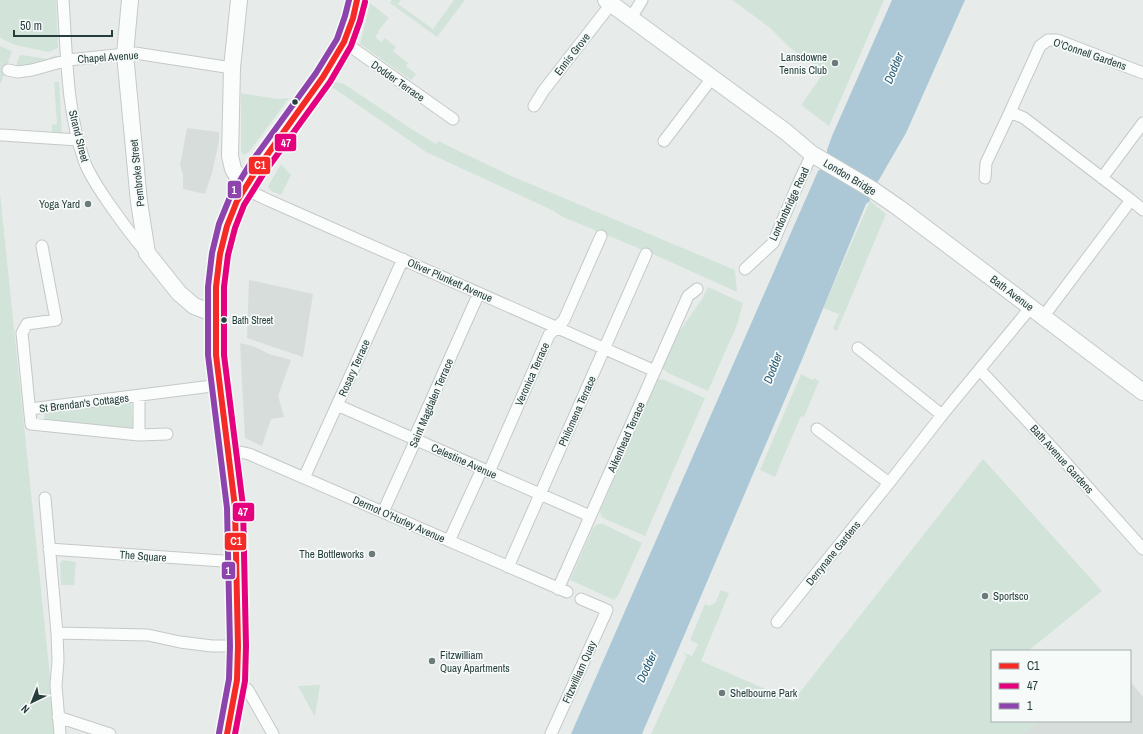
<svg xmlns="http://www.w3.org/2000/svg" width="1143" height="734" font-family="'Archivo Narrow',sans-serif">
	<rect width="100%" height="100%" fill="#e7ecea"/>
	<path fill="#d6dddb" d="M187,128L219,132V141L212,173L205,194L183,189V174L180,165Z
		M249,280L313,294L303,357L247,338Z
		M240,343L253,346L269,354L291,360L278,396L284,417L271,419L262,446L245,438Z
		M1130,681L1143,697V734H1023L1039,721H1130Z"/>
	<path fill="#d2e3da" d="M0,0H56L58,48L49,52L15,45L0,38Z
		M392,0H401L398,4L433,29L454,0H465L437,37L390,3Z
		M732,0H884L829,126L801,105L825,71L805,59L789,47L769,27Z
		M370,3L389,18L378,31L379,32L375,37L381,42L385,38L396,47L393,51L408,63L406,66L416,74L411,80L360,44Z
		M0,46L12,51L1,83H0Z
		M22,55L48,59L56,55V56C45,64 29,66 16,66L19,56Z
		M54,82H59L62,135H52V125L57,124Z
		M336,82L344,84L413,130L436,144L438,141L509,175L735,270L737,292L655,255L563,217L552,210L426,152L332,87Z
		M241,93L277,99L289,98L249,152L244,155L241,152Z
		M281,164L291,175L281,195L271,191L268,186Z
		M0,193L4,232L56,734H0Z
		M870,201L886,214L837,331L833,329L839,314L823,308Z
		M708,287L743,303L737,325L708,391L668,373L662,368L677,335L702,299Z
		M801,374L813,380L814,378L819,381L804,417L801,416L775,477L760,470Z
		M657,379L665,380L705,398L645,536L605,519L601,516L600,511Z
		M131,401L133,427L132,429L44,419L45,412Z
		M983,459L1102,591L1028,651H992V721L1038,722L1023,734H651L687,656L684,654V653L692,656L698,644L690,640L705,604L709,606L715,603L721,590L729,593L701,661L793,701Z
		M598,524H603L642,543L618,596L614,600L570,580L593,528Z
		M63,560L76,562L74,585H61L60,563Z
		M320,685L315,717L298,686Z"/>
	<path fill="#acc8d6" d="M892,0H965L906,133L869,197L870,201L866,204L801,362L642,734H571L818,171L821,169L827,155V150L832,136Z"/>
	<g fill="none" stroke-linecap="round" stroke-linejoin="round">
		<defs>
			<path id="minor" d="M63,0C67,54 66,111 85,163C91,178 101,192 110,205C122,222 133,238 147,253
				M631,18L642,0
				M344,42L453,119
				M8,70L18,72L32,70L68,60L135,53L232,68
				M534,106L544,90L611,4
				M1010,112L1040,46L1048,40H1057L1143,73
				M2,135L78,140
				M664,141L712,78
				M985,178L986,163L1010,112L1024,118L1131,200L1043,317
				M1102,178L1143,123
				M245,189L268,200L655,371
				M1131,200L1143,210
				M42,246L56,320L27,324L22,333L31,424L139,435L167,434
				M745,269L773,243L798,184L812,154
				M858,348L942,415
				M980,370L1059,455L1143,549
				M139,397V435
				M337,405L590,516
				M30,409L220,385
				M817,429L889,483
				M229,453L240,452L249,454L567,592
				M489,472L549,335L564,320L601,236
				M304,478L403,259
				M45,498L57,633L58,661L56,685L60,734
				M383,512L413,446L417,432L479,293
				M449,541L482,469
				M49,549L237,562
				M508,567L646,254
				M558,589L688,296L697,289
				M777,622L889,483L942,415L1031,307
				M57,633L148,635L180,642L212,646H238
				M237,680L248,690L273,734
				M58,717L110,734
				M551,734L607,610L581,599"/>
			<path id="tertiary" d="M245,189L257,169L323,77L344,42L353,18L357,0"/>
			<path id="secondary" d="M130,0L125,54L139,202L147,253L179,293L194,306L215,314
				M606,0L786,132L812,154L873,190L899,208L1143,392
				M227,734C231,716 235,699 237,681C241,649 238,616 237,584C237,558 237,531 235,505C226,407 190,279 245,189L233,169L230,156L232,68L239,0"/>
		</defs>
		<use href="#minor" stroke="#c4c9c7" stroke-width="13"/>
		<use href="#tertiary" stroke="#c4c9c7" stroke-width="16"/>
		<use href="#secondary" stroke="#c4cac9" stroke-width="18"/>
		<use href="#minor" stroke="#fbfcfc" stroke-width="11"/>
		<use href="#tertiary" stroke="#fbfcfc" stroke-width="14"/>
		<use href="#secondary" stroke="#fbfcfc" stroke-width="16"/>
		<defs>
			<path id="bus-1" d="M227,734L237,680L238,646L235,507L216,355V287L220,254L227,226L237,201L257,169L323,77L344,42L353,18L357,0"/>
			<path id="bus-2" d="M235,734L245,681L246,646L243,506L224,355V287L228,255L235,228L244,205L264,173L330,82L351,46L360,21L365,2"/>
			<path id="bus-3" d="M219,733L229,679L230,646L227,508L208,355V287L212,253L219,224L230,197L250,164L316,73L337,39L345,16L349,0"/>
		</defs>
		<use href="#bus-1" stroke="#f6faf9" stroke-width="9"/>
		<use href="#bus-2" stroke="#f6faf9" stroke-width="9"/>
		<use href="#bus-3" stroke="#f6faf9" stroke-width="9"/>
		<use href="#bus-1" stroke="#f52a26" stroke-width="6"/>
		<use href="#bus-2" stroke="#e5007d" stroke-width="6"/>
		<use href="#bus-3" stroke="#8e44ad" stroke-width="6"/>
	</g>
	<g fill="#6a7b79" stroke="#f6faf9" stroke-width="1.5">
		<circle cx="835" cy="63" r="4"/>
		<circle cx="88" cy="204" r="4"/>
		<circle cx="372" cy="554" r="4"/>
		<circle cx="985" cy="596" r="4"/>
		<circle cx="432" cy="661" r="4"/>
		<circle cx="722" cy="693" r="4"/>
	</g>
	<g fill="#263e3c" stroke="#f6faf9" stroke-width="1.5">
		<circle cx="295" cy="102" r="3.5"/>
		<circle cx="224" cy="320" r="3.5"/>
	</g>
	<g text-anchor="middle" dominant-baseline="central" stroke-width="3.5" stroke-linejoin="round" paint-order="stroke">
		<g font-size="10" fill="#263e3c" stroke="#f6faf9" text-anchor="start">
			<text x="232" y="320">Bath Street</text>
		</g>
		<g font-size="11" fill="#263e3c" stroke="#f6faf9">
			<text transform="translate(572 54) rotate(-52)">Ennis Grove</text>
			<text transform="translate(1090 54) rotate(19)">O'Connell Gardens</text>
			<text transform="translate(108 57) rotate(-4)">Chapel Avenue</text>
			<text transform="translate(398 81) rotate(35)">Dodder Terrace</text>
			<text transform="translate(79 136) rotate(76)">Strand Street</text>
			<text transform="translate(137 173) rotate(-96)">Pembroke Street</text>
			<text transform="translate(850 177) rotate(31)">London Bridge</text>
			<text transform="translate(789 204) rotate(-65)">Londonbridge Road</text>
			<text transform="translate(450 280) rotate(24)">Oliver Plunkett Avenue</text>
			<text transform="translate(1012 293) rotate(37)">Bath Avenue</text>
			<text transform="translate(354 368) rotate(-66)">Rosary Terrace</text>
			<text transform="translate(532 374) rotate(-66)">Veronica Terrace</text>
			<text transform="translate(84 403) rotate(-7)">St Brendan's Cottages</text>
			<text transform="translate(431 403) rotate(-67)">Saint Magdalen Terrace</text>
			<text transform="translate(577 411) rotate(-66)">Philomena Terrace</text>
			<text transform="translate(626 437) rotate(-66)">Aikenhead Terrace</text>
			<text transform="translate(1062 459) rotate(48)">Bath Avenue Gardens</text>
			<text transform="translate(464 461) rotate(24)">Celestine Avenue</text>
			<text transform="translate(399 519) rotate(24)">Dermot O'Hurley Avenue</text>
			<text transform="translate(833 553) rotate(-51)">Derrynane Gardens</text>
			<text transform="translate(143 556) rotate(4)">The Square</text>
			<text transform="translate(579 672) rotate(-66)">Fitzwilliam Quay</text>
		</g>
		<g font-size="11" fill="#263e3c" stroke="#f6faf9" text-anchor="end">
			<text x="827" y="57">Lansdowne<tspan x="827" dy="13">Tennis Club</tspan></text>
			<text x="80" y="204">Yoga Yard</text>
			<text x="364" y="554">The Bottleworks</text>
			<text x="993" y="596" text-anchor="start">Sportsco</text>
			<text x="440" y="655" text-anchor="start">Fitzwilliam<tspan x="440" dy="13">Quay Apartments</tspan></text>
			<text x="730" y="693" text-anchor="start">Shelbourne Park</text>
		</g>
		<g font-size="12" font-style="italic" fill="#255975" stroke="#f6faf9">
			<text transform="translate(894 68) rotate(-67)">Dodder</text>
			<text transform="translate(773 368) rotate(-69)">Dodder</text>
			<text transform="translate(647 667) rotate(-65)">Dodder</text>
		</g>
	</g>
	<g stroke="#f6faf9" stroke-width="1.5">
		<rect x="274" y="133" width="23" height="19" rx="4" fill="#e5007d"/>
		<rect x="248" y="156" width="23" height="19" rx="4" fill="#f52a26"/>
		<rect x="227" y="180" width="15" height="19" rx="4" fill="#8e44ad"/>
		<rect x="232" y="502" width="23" height="20" rx="4" fill="#e5007d"/>
		<rect x="224" y="532" width="23" height="19" rx="4" fill="#f52a26"/>
		<rect x="221" y="561" width="15" height="19" rx="4" fill="#8e44ad"/>
	</g>
	<g font-size="11" text-anchor="middle" font-weight="bold" fill="#fff">
		<text x="286" y="147">47</text>
		<text x="260" y="169">C1</text>
		<text x="234" y="194">1</text>
		<text x="243" y="516">47</text>
		<text x="236" y="545">C1</text>
		<text x="228" y="575">1</text>
	</g>
	<rect x="991" y="650" width="140" height="72" fill="#f6faf9" stroke="#a3afad"/>
	<rect x="999" y="663" width="20" height="6" fill="#f52a26" stroke="#a3afad"/>
	<text x="1027" y="670" font-size="12" fill="#263e3c">C1</text>
	<rect x="999" y="683" width="20" height="6" fill="#e5007d" stroke="#a3afad"/>
	<text x="1027" y="690" font-size="12" fill="#263e3c">47</text>
	<rect x="999" y="703" width="20" height="6" fill="#8e44ad" stroke="#a3afad"/>
	<text x="1027" y="710" font-size="12" fill="#263e3c">1</text>
	<g transform="translate(32 702) rotate(223)" stroke="#f6faf9" stroke-width="3" paint-order="stroke">
	<path d="M0-3L7 15L0 10L-7 15Z" fill="#263e3c"/>
	<text y="-6" font-size="11" font-weight="bold" text-anchor="middle" fill="#263e3c">N</text>
	</g>
	<path d="M14 30v6h98v-6" fill="none" stroke="#263e3c" stroke-width="2"/>
	<text x="20" y="30" font-size="12" fill="#263e3c" stroke="#f6faf9" stroke-width="3" paint-order="stroke">50 m</text>
</svg>
